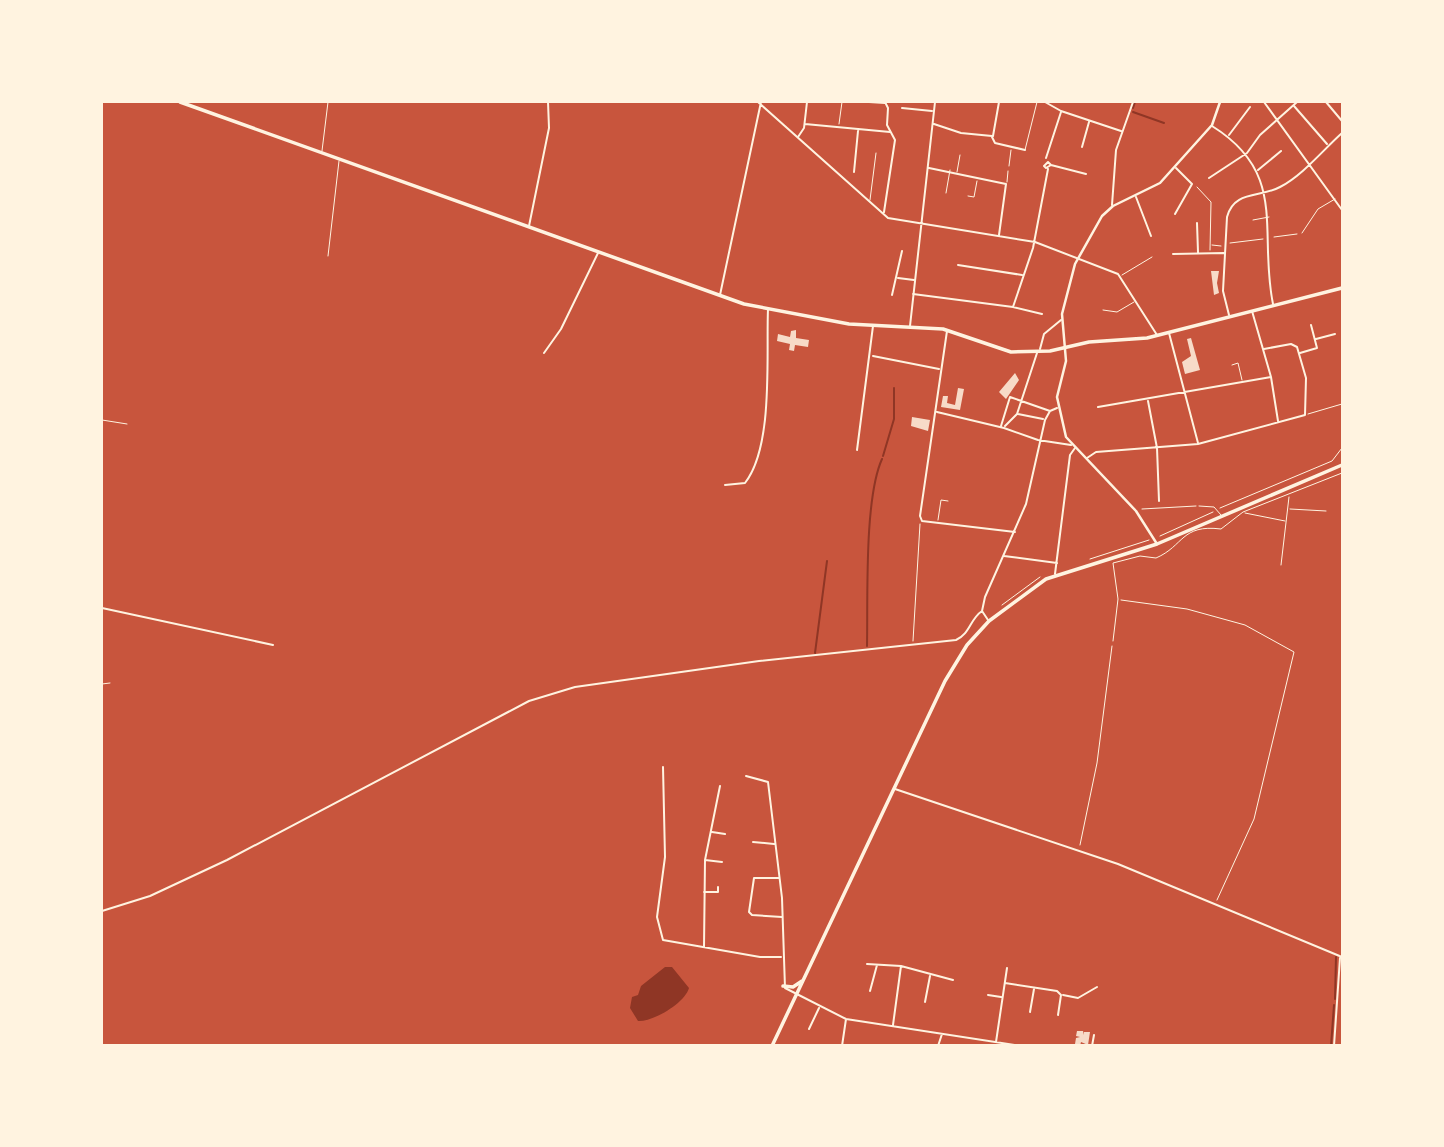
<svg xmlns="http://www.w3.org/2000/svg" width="1444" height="1147" font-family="'Exo 2',sans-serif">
	<rect width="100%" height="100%" fill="#c8553d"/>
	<path fill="#8f3625" d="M665,967H672L689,988C685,1003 653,1022 638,1021L630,1008L632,997L638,995L641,986Z"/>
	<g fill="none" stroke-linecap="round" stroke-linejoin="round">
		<path stroke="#8f3625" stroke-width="2" d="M1133,108L1135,102
			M1133,112L1164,123
			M883,456L894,419V388
			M867,646C868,600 864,499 882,459
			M815,653L827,561
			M1335,999L1336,957
			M1331,1046L1334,1005"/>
	</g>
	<path fill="#f7dbc8" d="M1211,271H1219L1217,283L1219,293L1214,295Z
		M796,330V338L809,340L808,347L795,345L794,351L789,350L790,344L777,341L778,334L790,337L791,331Z
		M1191,338L1200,370L1185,374L1182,362L1191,356L1187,339Z
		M1015,373L1019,380L1006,399L999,392Z
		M958,388L964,389L960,410L941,407L943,396H948L947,403L955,405Z
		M912,417L930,420L928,431L911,426Z
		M1077,1031H1083L1084,1035V1032H1090L1088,1045L1081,1042L1080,1046L1075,1044L1076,1038L1080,1037L1076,1036Z"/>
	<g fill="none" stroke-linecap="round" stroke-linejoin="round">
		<path stroke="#fff3e0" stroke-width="1" d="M839,124L842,102
			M1009,166L1011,150
			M1197,187L1211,202L1210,250
			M1274,237L1297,234
			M1230,243L1263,239
			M1212,245L1221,246
			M1220,508L1332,461L1342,448
			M1142,509L1196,506
			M1160,536L1213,512
			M1090,559L1149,540
			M1121,600L1187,609L1245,625L1294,652L1254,819L1217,900
			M1002,605L1040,577
			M913,641L920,524
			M1080,845L1097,763L1112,646"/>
		<path stroke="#fff3e0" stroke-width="1" d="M1025,150L1037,102
			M322,151L328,102
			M957,172L960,155
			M1007,182L1008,171
			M946,193L950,170
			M968,196L974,197L977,181
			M870,200L876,153
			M1253,220L1269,217
			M1302,233L1318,209L1335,199
			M328,256L339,161
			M1122,275L1152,257
			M1103,310L1117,312L1134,302
			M1232,365L1238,363L1242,380
			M1308,414L1342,404
			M102,420L127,424
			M1199,506L1214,507L1221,515
			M1290,509L1326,511
			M1245,513L1285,521
			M938,520L941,500L948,501
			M1281,565L1289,497
			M1113,641L1118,599L1113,563L1140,556L1156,558C1184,546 1181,524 1221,529L1243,512L1342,473
			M102,684L110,683"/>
		<path stroke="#fff3e0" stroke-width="2" d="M758,102L888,218L1035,242L1118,274L1157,335
			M869,102L885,103
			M1045,102L1061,111L1121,131
			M1264,102L1342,210
			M1326,102L1342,121
			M1294,106L1327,144
			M902,108L932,111
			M805,124L890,132
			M934,124L961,133L992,136
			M1212,126C1289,174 1258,231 1273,304
			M1229,135L1250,107
			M993,136L999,102
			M798,137L804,128L807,102
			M992,137L995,143L1025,150
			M1082,147L1089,122
			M1046,158L1061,112
			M1051,165L1048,162L1044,166L1046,168L1051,165L1086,174
			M929,168L1006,184L999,235
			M1258,170L1281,151
			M854,172L858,131
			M1209,178L1247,153L1260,135L1297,102
			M1136,197L1151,236
			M1112,205L1116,150L1133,102
			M884,212L895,140L887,125L888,108L885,102
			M1175,214L1192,184L1176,168
			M1197,223L1198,252
			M529,226L549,128L548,102
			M1173,254L1224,253
			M958,265L1022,275
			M898,278L914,280
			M913,294L1013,307L1042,314
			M720,295L761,102
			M892,295L902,251
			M1013,307L1033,248L1048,169
			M1252,311L1271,377L1278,421
			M1229,315L1223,291L1227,217C1234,190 1260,198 1280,187C1303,175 1323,150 1342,133
			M910,326L935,102
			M947,331L920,516L922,521L1015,532
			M1169,333L1198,443
			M1316,339L1335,334
			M1040,349L1044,334L1061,320
			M544,353L561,329L598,253
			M1300,353L1317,348L1311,325
			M873,356L939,369
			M1148,401L1157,448L1159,501
			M1098,407L1271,377
			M937,412L1004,428L1038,440L1071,445
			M1018,414L1043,419
			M1001,426L1010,397L1050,411
			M1005,426L1017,414L1037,353
			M857,450L873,326
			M1087,458L1096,452L1198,444L1305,415L1306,378L1297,347L1291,344L1264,349
			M725,485L745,483C774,446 766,355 768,309
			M1004,556L1057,563
			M1055,574L1070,455L1075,448
			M102,608L273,645
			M988,620L982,611L985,597L1026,504L1045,420L1050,411L1057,408
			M663,767L665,857L657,917L663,940L760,957H781
			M746,776L768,782L782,898L785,988L846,1019L1021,1046
			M895,789L1118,864L1342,957
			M712,832L725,834
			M753,842L774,844
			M705,860L722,862
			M778,878H754L749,912L752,915L782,917
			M704,892H718V887
			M102,911L150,896L227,860L529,701L575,687L759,661L956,640C970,634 970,619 982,611
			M704,947L705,860L720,786
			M867,964L901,966L953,980
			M1005,983L1057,991L1061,995L1058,1015
			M870,991L877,965
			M988,995L1001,997
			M1063,995L1078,998L1097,987
			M925,1002L930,976
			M1030,1012L1034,989
			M893,1025L901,966
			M809,1029L819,1008
			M996,1042L1007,968
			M842,1046L846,1019
			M938,1046L942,1034
			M1092,1046L1094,1035
			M1334,1046L1340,958"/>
		<path stroke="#fff3e0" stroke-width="2.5" d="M1157,544L1136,511L1066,437L1057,397L1066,361L1062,314L1075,264L1102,216L1113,206L1160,183L1212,125L1220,102"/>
		<path stroke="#fff3e0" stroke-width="3.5" d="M180,102L744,304L849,324L943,329L1011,352L1050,351L1089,342L1147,338L1342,288
			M783,986L793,987L802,981
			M772,1046L945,681L967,645L989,621L1046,579L1157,544L1342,465"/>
	</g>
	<rect width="1444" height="1147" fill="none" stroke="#fff3e0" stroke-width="206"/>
</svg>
